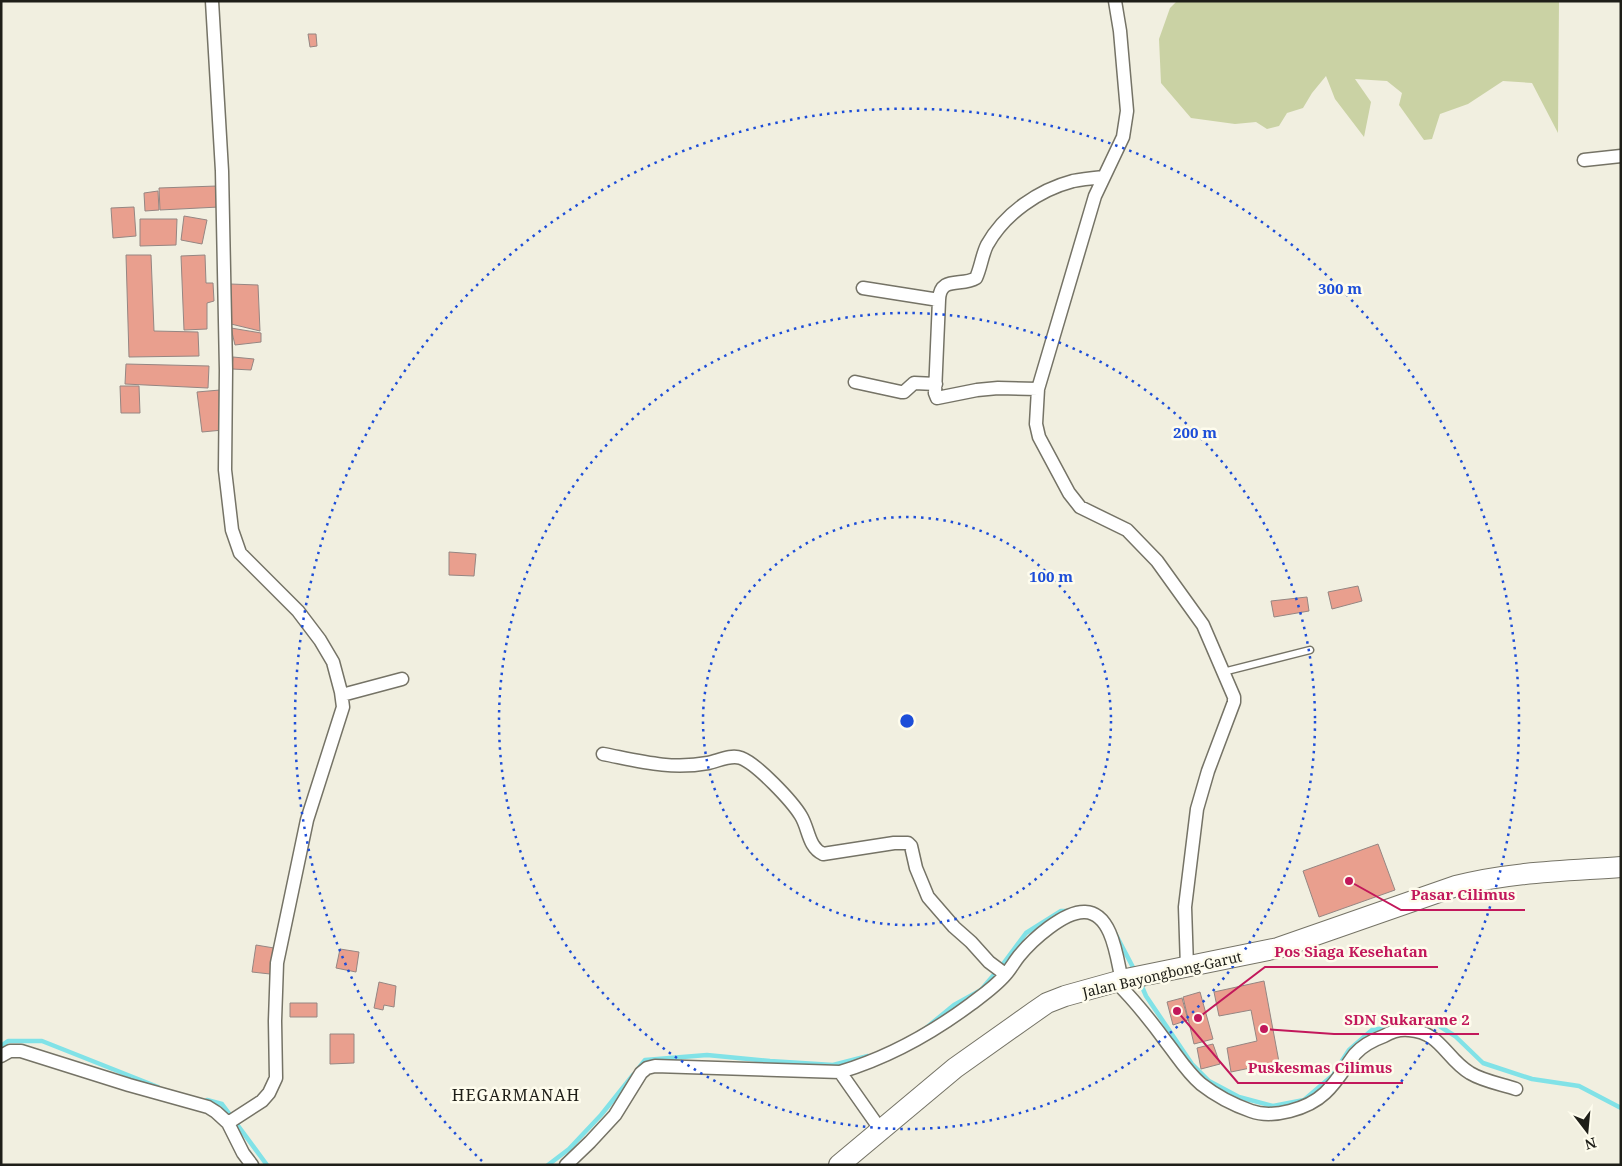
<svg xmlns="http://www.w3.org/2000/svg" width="1622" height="1166" font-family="'Noto Serif',serif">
	<rect width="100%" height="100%" fill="#f1efe0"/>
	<path fill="#cad2a4" d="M1177,1H1559L1558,133L1532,83L1503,81L1468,104L1440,114L1432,139L1424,140L1399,105L1402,93L1387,81L1355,79L1371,102L1364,137L1335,99L1326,76L1312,93L1303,108L1287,113L1279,126L1267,129L1256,122L1235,124L1191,118L1161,83L1159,39L1170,8Z"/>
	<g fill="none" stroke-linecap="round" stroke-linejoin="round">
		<path stroke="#81e2e7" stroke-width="4.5" d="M1115,933L1136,973
			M1140,982L1146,996L1192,1064L1209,1081L1239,1097L1273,1106L1304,1100L1332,1076L1349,1050L1372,1030L1391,1027
			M1406,1025L1433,1022L1455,1036L1483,1063L1532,1079L1579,1086L1621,1108
			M926,1028L954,1005L981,990L1003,964L1026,933L1061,911H1070
			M1,1046L8,1041H42L158,1087
			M638,1069L645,1060L707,1055L770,1061L833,1065L868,1056
			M207,1100L222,1104L267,1165
			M548,1165L569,1149L601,1115L633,1075"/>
	</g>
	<path fill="#e99f8e" stroke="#958682" d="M308,34H316L317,46L310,47Z
		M217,186L219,207L160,210L159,188Z
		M158,191L159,210L145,211L144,193Z
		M134,207L136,236L113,238L111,208Z
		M184,216L207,220L202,244L181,240Z
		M140,219H177L176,245L140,246Z
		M126,255H151L154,331L198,332L199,356L129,357Z
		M205,255L206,283H213L214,301L207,303V329L184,330L181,256Z
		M230,284L258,285L260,331L231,324Z
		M231,328L261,333V342L235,345Z
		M233,357L254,359L251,370L232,369Z
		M126,364L209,366L208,388L125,384Z
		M120,386H139L140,413H121Z
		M220,390L223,430L202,432L197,392Z
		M449,552L476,554L474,576L449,575Z
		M1358,586L1362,601L1332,609L1328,592Z
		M1307,597L1309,611L1274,617L1271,601Z
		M1378,844L1395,890L1319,917L1303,871Z
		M256,945L274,948L270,974L252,972Z
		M340,949L359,952L356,972L336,968Z
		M1264,981L1279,1062L1231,1072L1227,1048L1257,1041L1251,1010L1219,1016L1214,992Z
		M379,982L396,986L394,1007L384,1005L383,1010L374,1008Z
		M1200,992L1213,1039L1194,1044L1183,997Z
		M1182,998L1188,1020L1173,1025L1167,1002Z
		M290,1003H317V1017H290Z
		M330,1034H354V1063L330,1064Z
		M1213,1044L1220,1064L1201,1069L1197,1048Z"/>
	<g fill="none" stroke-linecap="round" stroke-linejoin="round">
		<defs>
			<path id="service" d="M1223,672L1310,650"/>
			<path id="minor" d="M212,1L222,171L226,370L225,470L232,530L240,553L298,611L320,640L333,662L341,692L343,707L307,820L277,963L275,1021L276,1078L269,1093L262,1101L228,1123L243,1153L252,1165
				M1115,1L1120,31L1127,111L1123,137L1095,196L1038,389L1036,424L1039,437L1069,493L1080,507L1127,530L1157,561L1203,625L1234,697V702L1208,771L1197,809L1185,907L1187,967
				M1584,160L1621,156
				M863,288L939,300L935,393L937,398L977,390L998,388L1038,389
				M939,300C940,275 962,287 976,278C981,267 982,255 987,245C1005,213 1039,190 1073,181C1083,179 1094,178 1104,177
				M855,382L901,392H904L914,383L936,384
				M342,695L402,679
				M603,754C639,761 670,770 708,763C718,761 731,754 741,758C757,764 792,801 801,816C809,829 808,847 823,854L894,843H908L911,846L916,868L928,897L954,927L971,942L989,962L1005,974
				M1116,982C1135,1001 1151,1021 1167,1043C1178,1057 1187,1072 1201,1084C1215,1095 1234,1105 1251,1111C1273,1119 1308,1109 1325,1093C1338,1081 1345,1067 1355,1054C1363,1045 1373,1040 1384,1036C1391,1032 1401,1029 1409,1030C1441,1032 1446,1059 1470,1073C1483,1081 1501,1084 1516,1089
				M1,1056L10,1051H21L129,1085L208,1107L216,1112L228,1123
				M840,1072C887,1058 932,1033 971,1004C983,995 996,986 1006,974C1011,968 1015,961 1019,956C1032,940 1064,911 1085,912C1113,913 1117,960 1122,981
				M566,1165L590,1142L615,1115L641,1073L647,1068L655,1066L840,1072L880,1129"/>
			<path id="primary" d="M839,1165L955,1068L1034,1012L1047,1003L1065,996L1126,979L1278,948L1456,886C1509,872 1566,871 1621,867"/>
		</defs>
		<use href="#service" stroke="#757366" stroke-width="9"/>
		<use href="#minor" stroke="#757366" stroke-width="15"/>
		<use href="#primary" stroke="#757366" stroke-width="22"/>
		<use href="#service" stroke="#fff" stroke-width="6"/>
		<use href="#minor" stroke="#fff" stroke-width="12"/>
		<use href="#primary" stroke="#fff" stroke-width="20"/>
	</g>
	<g fill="none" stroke="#1d4ed8" stroke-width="2.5" stroke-dasharray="2.5 5">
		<circle cx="907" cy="721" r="204"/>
		<circle cx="907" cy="721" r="408"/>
		<path d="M482 1161A612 612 0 1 1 1332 1161"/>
	</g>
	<g text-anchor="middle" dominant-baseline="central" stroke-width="5" stroke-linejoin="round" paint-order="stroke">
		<g font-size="14" fill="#1e1e18" stroke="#fefced">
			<text transform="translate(1162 974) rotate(-13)">Jalan Bayongbong-Garut</text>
		</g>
		<g font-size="16" letter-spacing="1" fill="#1e1e18" stroke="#fefced">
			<text x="516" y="1095">HEGARMANAH</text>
		</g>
	</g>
	<circle cx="907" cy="721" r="8" fill="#1d4ed8" stroke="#fefced" stroke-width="2.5"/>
	<g font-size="15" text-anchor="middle" font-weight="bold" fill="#1d4ed8" stroke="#fefced" stroke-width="5" stroke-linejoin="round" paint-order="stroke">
		<text x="1340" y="294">300 m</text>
		<text x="1195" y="438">200 m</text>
		<text x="1051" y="582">100 m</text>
	</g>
	<path fill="none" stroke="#c2185b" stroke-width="2" d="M1349 881L1401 910H1525M1198 1018L1265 967H1438M1264 1029L1334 1034H1479M1177 1011L1238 1083H1403"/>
	<g fill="#c2185b" stroke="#fefced" stroke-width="2">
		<circle cx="1349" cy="881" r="5"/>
		<circle cx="1198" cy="1018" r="5"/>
		<circle cx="1264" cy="1029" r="5"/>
		<circle cx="1177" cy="1011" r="5"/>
	</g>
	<g font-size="15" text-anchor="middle" font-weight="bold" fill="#c2185b" stroke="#fefced" stroke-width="5" stroke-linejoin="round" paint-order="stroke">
		<text x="1463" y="900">Pasar Cilimus</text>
		<text x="1351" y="957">Pos Siaga Kesehatan</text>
		<text x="1407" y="1025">SDN Sukarame 2</text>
		<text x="1320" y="1073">Puskesmas Cilimus</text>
	</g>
	<rect width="1622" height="1166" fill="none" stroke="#1e1e18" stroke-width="5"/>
	<g transform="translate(1587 1131) rotate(164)" stroke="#fefced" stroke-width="4" paint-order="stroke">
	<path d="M0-4L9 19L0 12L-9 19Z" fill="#1e1e18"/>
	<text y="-8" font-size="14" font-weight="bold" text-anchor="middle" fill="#1e1e18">N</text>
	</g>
</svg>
